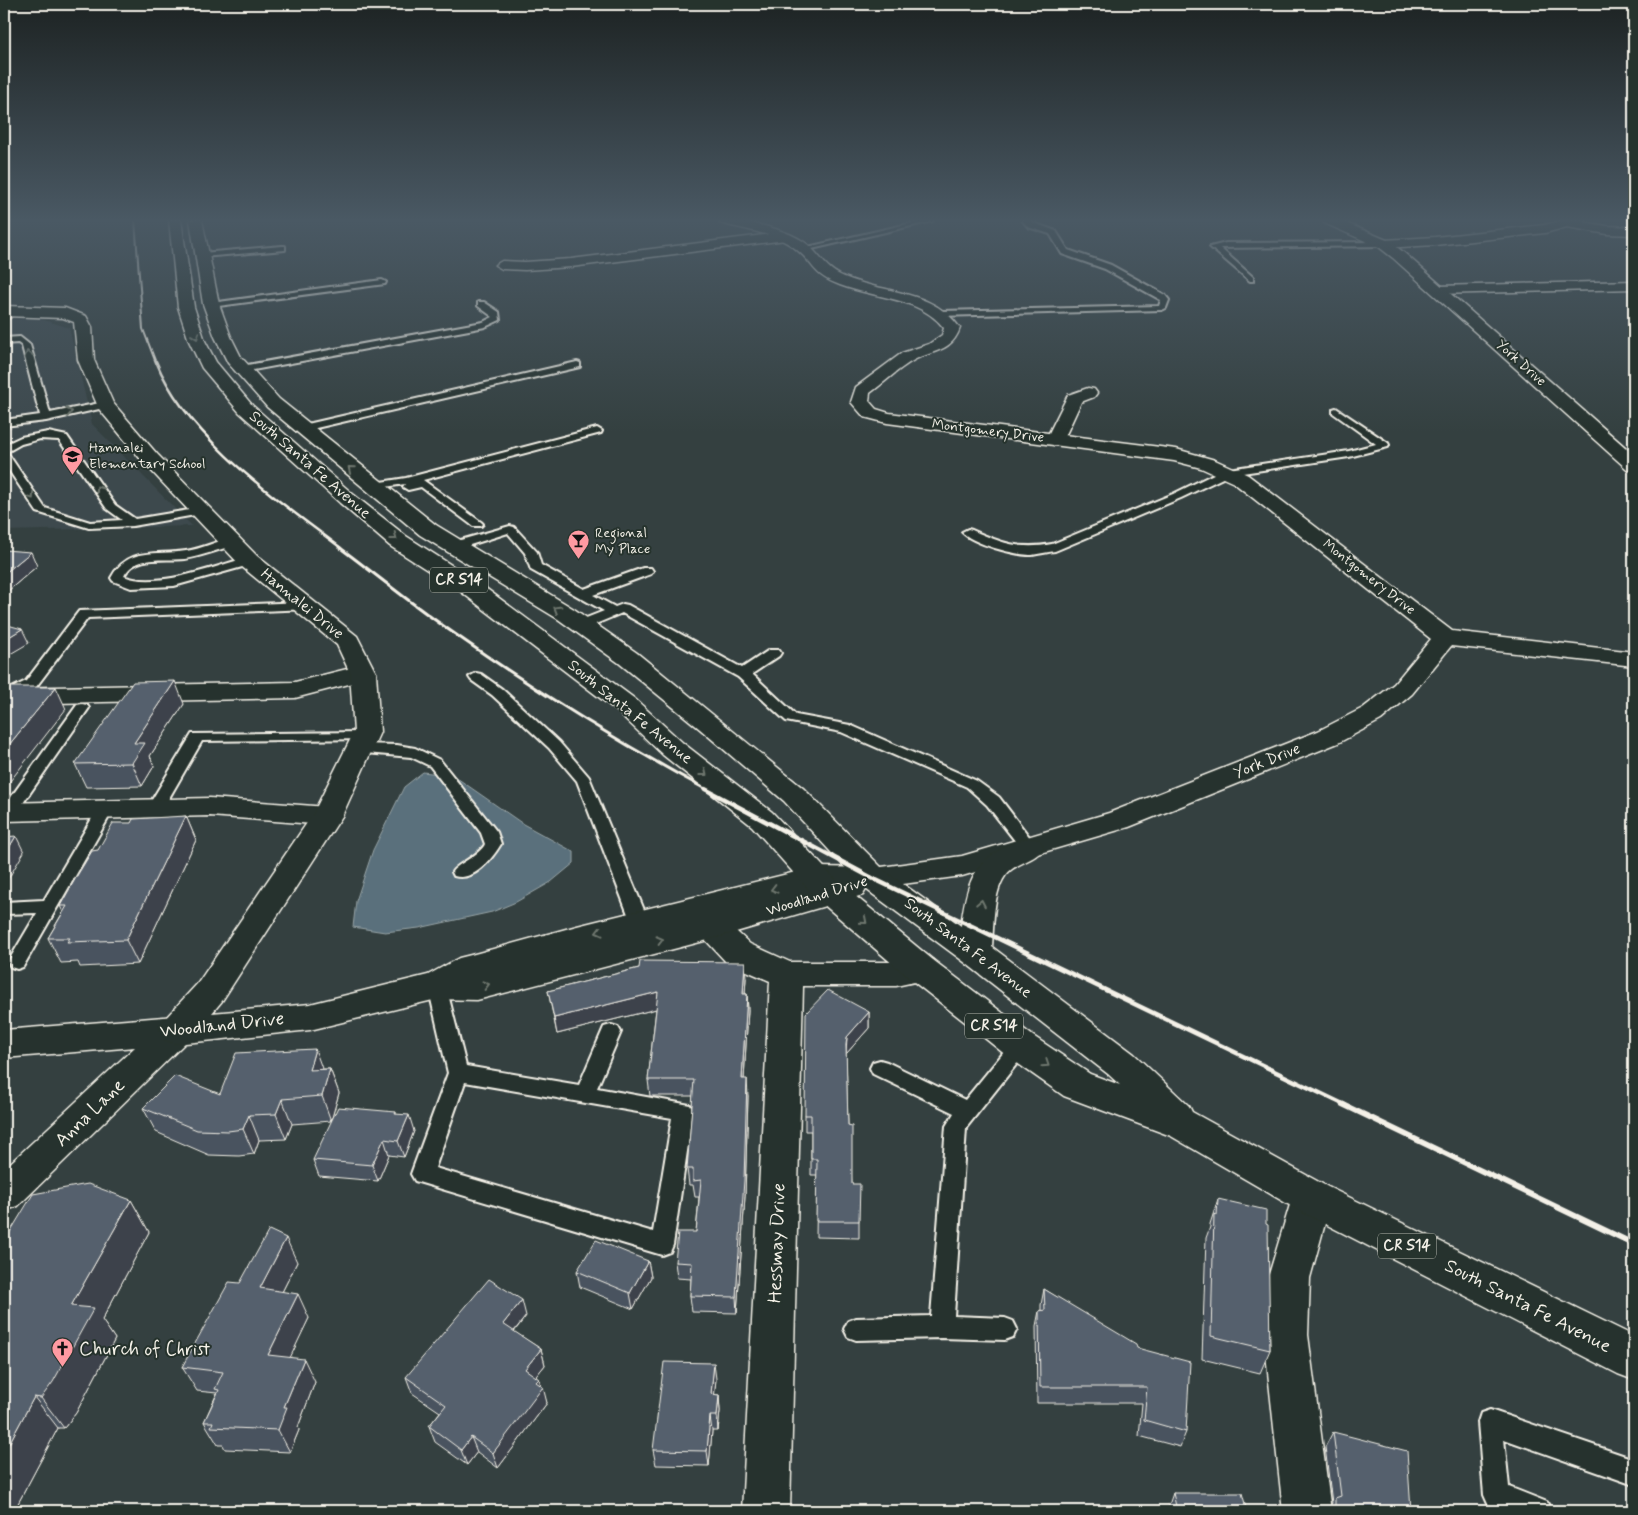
<svg xmlns="http://www.w3.org/2000/svg" width="1638" height="1515" font-family="Mynerve,sans-serif">
	<rect width="100%" height="100%" fill="#344040"/>
	<filter id="ink" filterUnits="userSpaceOnUse"><feTurbulence type="fractalNoise" baseFrequency=".02" numOctaves="2"/><feDisplacementMap in="SourceGraphic" scale="10" xChannelSelector="R" yChannelSelector="G"/><feConvolveMatrix kernelMatrix="1 2 1 2 8 2 1 2 1" color-interpolation-filters="sRGB"/></filter>
	<g filter="url(#ink)">
		<path fill="#3e4a4e" d="M4,319H41L69,328L92,424L192,526L4,531Z"/>
		<path fill="#5a707b" stroke="#98a4a7" d="M423,772L454,776L523,824L574,852V863L551,882L516,902L492,912L419,928L385,932L353,927L356,901L373,850L404,787Z"/>
		<g fill="none" stroke-linecap="round" stroke-linejoin="round">
			<defs>
				<path id="service" d="M925,220L933,221L803,251L799,249Z
					M1022,220H1029L1034,223L1056,231L1068,250L1111,265L1165,295L1169,300L1166,308L1162,310L938,316V312L941,311L1159,306L1161,300L1159,299L1105,269L1062,254L1050,234L1028,227Z
					M1384,242L1388,244L1387,246L1220,248L1253,277V281H1250L1210,247L1226,243Z
					M282,246H285V250L202,257L198,255L202,253Z
					M382,280L386,282L385,284L211,307L207,305L211,303Z
					M478,302H484L499,312L500,320L485,327L242,372L237,369L242,366L483,322L493,317L478,306Z
					M12,309L19,311L4,321V315Z
					M20,337L30,345L50,413L105,402L108,403V407L46,421L4,426V420L40,415L22,346L18,343L4,344V338Z
					M577,362L580,363V367L303,431L298,428L303,425Z
					M1336,408L1388,443L1389,445L1388,447L1349,457L1229,475L1181,498L1055,551C1047,552 1039,554 1032,555C1015,555 973,544 962,532L968,529L972,530C1001,543 1020,550 1052,544L1173,494L1222,470L1349,451L1376,444L1333,413V409Z
					M597,428L602,431L601,433L423,480L481,522L483,524L481,526H473L421,487L408,490L403,487L405,484L372,489L367,486L368,484L406,478Z
					M48,432L67,436L115,505L135,519L201,508L207,511L201,514L133,526L89,528L37,512L4,463V445L21,437ZM40,439L59,440L107,509L122,520L90,522L45,508L7,452L21,444Z
					M510,526L514,527L537,552L541,565L584,589L643,568H651L653,571L651,574L593,595L615,607L623,604L628,605L742,668L769,650H779L781,653L779,656L752,674L796,715L850,725L977,781L999,797L1037,847L1035,851L1029,852L1023,851L987,805L967,787L841,732L786,721L738,677L622,613L586,628H576L574,625L576,622L604,611L531,570L525,553L508,533L454,550L448,546L450,543Z
					M230,538L234,539L236,542L234,545C218,550 202,556 185,559C164,561 135,554 124,576C156,590 216,566 249,557L253,558L255,561L253,564L174,586L131,588L113,581L111,578C128,546 155,556 186,551C201,549 215,542 230,538Z
					M304,602L310,606L309,609L88,618L36,687L13,698H4V692L26,681L79,611Z
					M476,673L481,674L502,689L559,742L589,777L649,922L646,926L640,928L634,926L631,922L577,781L549,748L492,695L471,680L469,677Z
					M82,704L87,705L89,708L14,816H4V807L77,705Z
					M365,732L370,733L372,736L370,739L202,741L161,812H149L147,808L192,734Z
					M359,744L397,745L415,748L440,760L497,832L501,844C492,859 474,882 454,876L452,872C457,864 475,858 484,846L485,844L481,833L430,766L411,757L354,752L352,749L354,746Z
					M105,805L111,806L113,810L23,967L17,969L11,967L8,962L37,913L4,914V902L44,900L97,810L99,806Z
					M437,979L444,981L446,986L466,1066L579,1085L604,1027L611,1025L618,1027L621,1032L597,1088L690,1105L693,1111L673,1245L670,1252L662,1255L415,1181L411,1174L448,1073L428,986L430,981ZM465,1082L672,1118L653,1232L435,1168Z
					M1020,1038L1027,1041L1030,1046L1027,1051L966,1128L954,1316L1005,1318L1013,1321L1017,1329L1013,1337L1005,1340L942,1338L856,1340L848,1337L844,1329L848,1321L856,1318L931,1316L946,1126L954,1113L873,1074L870,1068L873,1062L880,1060L887,1062L965,1100L1013,1041Z
					M1490,1410L1634,1459V1485L1504,1439L1509,1487L1547,1502L1551,1511H1505L1488,1504L1484,1495L1478,1422L1481,1413Z"/>
				<path id="minor" d="M1565,220H1584L1583,222L1607,226L1634,227V235L1607,234L1567,227L1545,233L1435,245L1384,248L1377,244L1384,240L1435,237L1544,225Z
					M781,233L786,234L788,237L786,240L571,267L525,270L502,269L495,265L502,261L525,262L571,259Z
					M1634,281V289L1438,294L1433,293L1431,290L1433,287L1438,286Z
					M1088,388L1094,389L1097,393L1094,397L1081,402L1062,443L1055,445L1048,443L1046,439L1068,395Z
					M363,665L372,668L376,673L372,678L295,698L4,704V688L295,682Z
					M210,798L327,807L337,809L342,816L337,823L327,825L210,816L4,821V803Z
					M712,915L723,919L750,944L790,962H896L921,957L933,960L938,969L933,978L896,986H803L790,1511H742L770,981L726,962L701,935L696,927L701,919Z
					M176,1016L188,1020L193,1030L188,1040L18,1206L4,1211V1169L135,1047L4,1058V1030Z
					M1312,1181L1326,1186L1332,1198L1310,1278L1308,1335L1331,1511H1283L1264,1335L1268,1278L1292,1198L1298,1186Z"/>
				<path id="tertiary" d="M719,220C744,220 786,228 807,244C819,254 825,268 840,275C880,294 932,288 960,328C952,352 933,350 914,360C899,368 884,383 870,393L869,401L876,409L889,413L1176,449L1215,460L1248,475L1452,631L1634,652V666L1451,646L1412,694L1381,720L1338,743L1129,827L962,876L866,889L863,895L712,939L477,1000L437,999L310,1030L176,1044L164,1040L159,1030L164,1020L198,983L313,814L354,732L350,673L337,645L241,566L143,462L99,409L78,360L74,322L63,318L4,316V306L65,308L86,316L92,327L94,360L113,403L157,454L257,556L357,636L376,673L380,732L342,816L222,1001L212,1013L310,1004L428,975L459,958L471,955L577,926L816,867L874,868L962,856L1109,813L1318,731L1363,708L1394,684L1431,639L1234,483L1201,468L1174,461L887,423L864,417L851,402L856,387L902,353L929,344L942,335L944,328C920,297 874,298 840,285C812,275 815,264 796,249C776,233 745,230 720,223Z
					M1323,220H1339L1389,241L1403,252L1634,455V471L1627,469L1393,258L1379,247L1324,223Z"/>
				<path id="primary" d="M169,220H181L194,307L205,341L216,362L252,405L354,495L406,536L476,581L635,699L683,743L772,812L837,881L933,960L1033,1036L1090,1074L1120,1085L1108,1074L963,961L863,887L784,801L700,729L619,663L558,619L420,535L267,407L228,363L215,337L203,304L190,220H202L219,304L231,337L241,357L279,399L436,525L574,609L637,653L804,789L885,871L961,926C966,887 972,861 1010,844C1021,839 1028,837 1040,840L1044,847C1037,859 1023,861 1012,869C992,883 994,925 992,947L1134,1054L1189,1106L1192,1112L1326,1186L1634,1336V1380L1618,1374L1298,1210L1171,1136L1064,1096L1007,1056L965,1022L909,978L815,897L752,826L663,755L617,711L460,591L390,546L340,503L240,413L202,368L189,341L178,307Z"/>
			</defs>
			<use href="#service" stroke="#f4f1e8" stroke-width="4"/>
			<use href="#minor" stroke="#f4f1e8" stroke-width="3"/>
			<use href="#tertiary" stroke="#f4f1e8" stroke-width="3"/>
			<use href="#primary" stroke="#f4f1e8" stroke-width="3"/>
			<use href="#service" fill="#26332d" fill-rule="evenodd"/>
			<use href="#minor" fill="#26332d" fill-rule="evenodd"/>
			<use href="#tertiary" fill="#26332d" fill-rule="evenodd"/>
			<use href="#primary" fill="#26332d" fill-rule="evenodd"/>
			<path stroke="#f4f1e8" stroke-width="2" d="M135,220L143,329L156,363"/>
			<path stroke="#f4f1e8" stroke-width="2.5" d="M156,361C186,437 278,500 341,548"/>
			<path stroke="#f4f1e8" stroke-width="3" d="M339,547C378,576 415,607 455,634C536,691 620,743 707,790"/>
			<path stroke="#f4f1e8" stroke-width="4.5" d="M705,789L874,879L1345,1105"/>
			<path stroke="#f4f1e8" stroke-width="5.5" d="M1342,1104L1634,1244"/>
		</g>
		<path fill="#49535e" stroke="#f4f1e8" d="M4,550L37,566L8,591L4,590Z
			M184,704L150,756L154,766L142,786L86,787L75,764Z
			M186,816L196,840L138,964L80,967L78,962L61,963L48,938L63,912L60,906L98,850L131,823Z
			M639,968L746,978L745,994H747L748,1010L744,1079L748,1096L745,1196L737,1313L692,1312L690,1296L691,1279L677,1278L675,1262L696,1232L699,1197H695L693,1185H689L687,1169L693,1096H650L648,1080L656,1009L557,1034L548,991Z
			M869,1012V1028L846,1054L848,1125L852,1184L859,1221V1238L816,1237L817,1175H811V1131H805V1115Z
			M323,1069H330L339,1093L331,1121L292,1124L286,1139L259,1140L254,1154L239,1156L209,1155L156,1132L143,1108L220,1094Z
			M396,1112V1114L414,1131L404,1157L389,1155L378,1181L319,1176L313,1160Z
			M1218,1199L1266,1224L1270,1350L1260,1373L1202,1359L1206,1238L1210,1227V1224Z
			M131,1200L149,1232L102,1320L115,1339L76,1413L64,1428H58L14,1511L4,1242Z
			M648,1261L651,1277L633,1309L580,1287L577,1271Z
			M297,1262L282,1292L309,1318L290,1357L315,1382L298,1427L299,1430L290,1452L225,1449L223,1445H218L204,1422L217,1393L197,1391L182,1367L240,1283Z
			M1044,1289L1137,1348L1186,1432L1180,1447L1139,1436L1142,1403H1037L1036,1326L1039,1311L1041,1310V1305Z
			M526,1316L514,1332L541,1349L545,1365L536,1376L541,1386L547,1403L498,1468L477,1452L467,1465L435,1442L429,1426L440,1412L412,1393L406,1377Z
			M716,1379L714,1395H719L720,1411L718,1431H712L709,1466L656,1465L653,1450Z
			M1333,1432L1411,1511H1327L1332,1503L1325,1447Z
			M1173,1493L1247,1511H1168V1508Z"/>
		<path fill="#3c434c" stroke="#f4f1e8" d="M31,552L37,566L8,591L4,582V574Z
			M22,629L29,643L5,657L4,655V640Z
			M175,681L184,704L150,756L154,766L142,786L132,763L134,743Z
			M56,687L66,709L4,789V751Z
			M186,816L196,840L138,964L126,940Z
			M16,836L24,852L4,886V856Z
			M745,962L746,978L744,1010L743,994Z
			M658,992L660,1008L557,1034L554,1018Z
			M747,994L748,1010L743,1096L742,1079Z
			M869,1012V1028L846,1054L847,1037Z
			M315,1049L324,1074L309,1070Z
			M330,1069L339,1093L331,1121L322,1096Z
			M747,1079L748,1096L745,1196L737,1313L736,1297Z
			M282,1099L292,1124L286,1139L276,1114Z
			M249,1115L259,1140L254,1154L243,1129Z
			M409,1115L414,1131L404,1157L398,1141Z
			M384,1139L389,1155L378,1181L372,1165Z
			M131,1200L149,1232L102,1320L115,1339L76,1413L64,1428L41,1398L71,1306Z
			M286,1238L297,1262L272,1312L260,1288Z
			M648,1261L651,1277L633,1309L630,1293Z
			M298,1294L309,1318L280,1379L268,1355Z
			M522,1300L526,1316L507,1340L503,1324Z
			M541,1349L545,1365L529,1385L525,1369Z
			M304,1359L315,1382L298,1427L299,1430L290,1452L278,1430L284,1407Z
			M714,1363L716,1379L713,1410L711,1394Z
			M539,1379L542,1389L543,1387L547,1403L498,1468L493,1453L536,1382Z
			M719,1395L720,1411L718,1431L717,1416Z
			M34,1397L58,1428L14,1511H4V1453Z
			M710,1416L712,1431L709,1466L707,1451Z
			M471,1437L477,1452L467,1465L461,1450Z"/>
		<path fill="#55606d" stroke="#f4f1e8" d="M4,550L31,552L4,574Z
			M4,624L22,629L4,640Z
			M175,681L134,743H145L132,763L75,764L133,682Z
			M4,687H56L4,751Z
			M186,816L126,940L67,942L70,938H48L67,906H60L78,874L92,851L98,850L113,823H131L133,819Z
			M16,836L4,856V837Z
			M640,961L745,962L743,994H747L742,1079H747L744,1180L736,1297L690,1296L692,1263L675,1262L678,1232H696L701,1180L693,1181V1169H687L694,1080H648L658,992L554,1018L548,991L639,968Z
			M828,990L869,1012L847,1037L846,1045L848,1125L852,1126V1184H860L859,1221H816L817,1159H811V1115H805L806,1013Z
			M315,1049L309,1070L330,1069L322,1096L282,1099L276,1114L249,1115L243,1129L228,1131L197,1130L143,1108L175,1076L220,1094L236,1053Z
			M338,1107L396,1112L395,1114L409,1115L398,1141L384,1139L372,1165L313,1160Z
			M88,1184L131,1200L71,1306L94,1308L53,1382L41,1398L34,1397L4,1453V1242L33,1194Z
			M1218,1199L1266,1210V1224L1268,1225L1270,1350L1211,1336L1214,1214L1217,1215Z
			M269,1230L286,1238L260,1288L298,1294L268,1355L304,1359L284,1407H287L278,1430L211,1427L213,1422H204L219,1390L215,1389L223,1372L182,1367L229,1282L240,1283Z
			M596,1240L648,1261L630,1293L577,1271Z
			M489,1279L522,1300L503,1324L541,1349L525,1369L539,1379L536,1382L543,1387L493,1453L471,1437L461,1450L429,1426L446,1405L406,1377Z
			M1044,1289L1136,1344L1137,1348L1190,1362L1186,1432L1144,1420L1147,1387H1040L1039,1311L1045,1310Z
			M664,1362L714,1363L711,1394L719,1395L717,1416H710L707,1451L653,1450Z
			M1333,1432L1407,1451L1411,1511H1335V1498L1341,1496Z
			M1173,1493H1242L1247,1511H1177Z"/>
		<defs><path id="oneway-chevron" d="M-2-3.5L2.5 0L-2 3.5" fill="none" stroke-width="1.6" stroke-linecap="round" stroke-linejoin="round" transform="scale(1.25)"/></defs>
		<g stroke="#6e766e">
			<use href="#oneway-chevron" transform="translate(196 336) rotate(71)"/>
			<use href="#oneway-chevron" transform="translate(28 354) rotate(-106)"/>
			<use href="#oneway-chevron" transform="translate(69 412) rotate(-12)"/>
			<use href="#oneway-chevron" transform="translate(351 469) rotate(-140)"/>
			<use href="#oneway-chevron" transform="translate(99 489) rotate(-125)"/>
			<use href="#oneway-chevron" transform="translate(31 496) rotate(56)"/>
			<use href="#oneway-chevron" transform="translate(394 537) rotate(38)"/>
			<use href="#oneway-chevron" transform="translate(557 609) rotate(-149)"/>
			<use href="#oneway-chevron" transform="translate(704 773) rotate(38)"/>
			<use href="#oneway-chevron" transform="translate(774 889) rotate(166)"/>
			<use href="#oneway-chevron" transform="translate(981 903) rotate(-79)"/>
			<use href="#oneway-chevron" transform="translate(864 921) rotate(41)"/>
			<use href="#oneway-chevron" transform="translate(599 932) rotate(166)"/>
			<use href="#oneway-chevron" transform="translate(660 940) rotate(-14)"/>
			<use href="#oneway-chevron" transform="translate(486 985) rotate(-14)"/>
			<use href="#oneway-chevron" transform="translate(1046 1064) rotate(34)"/>
		</g>
	</g>
	<linearGradient id="sky" x2="0" y2="1"><stop stop-color="#1d2323"/><stop offset="0.51" stop-color="#4a5964"/><stop offset="1" stop-color="#4a5964" stop-opacity="0"/></linearGradient>
	<rect width="1638" height="432" fill="url(#sky)"/>
	<defs>
		<symbol id="school-pin" viewBox="-11 -11 22 30"><path d="M0 17L-7.5 6A9.5 9.5 0 1 1 7.5 6Z" fill="#ff9aa2" stroke="#26332d"/><path d="M0-5L7-2L0 1L-7-2ZM-4 1L0 2.5L4 1V4Q0 6-4 4Z" fill="#111"/></symbol>
		<symbol id="bar-pin" viewBox="-11 -11 22 30"><path d="M0 17L-7.5 6A9.5 9.5 0 1 1 7.5 6Z" fill="#ff9aa2" stroke="#26332d"/><path d="M-6-5H6L.8 .8V4.5H3.5V6h-7V4.5H-.8V.8Z" fill="#111"/></symbol>
		<symbol id="church-pin" viewBox="-11 -11 22 30"><path d="M0 17L-7.5 6A9.5 9.5 0 1 1 7.5 6Z" fill="#ff9aa2" stroke="#26332d"/><path d="M-1.2-6h2.4v3.5h3.3v2.4h-3.3V6h-2.4V-.1h-3.3v-2.4h3.3Z" fill="#111"/></symbol>
	</defs>
	<g fill-rule="evenodd">
		<use href="#school-pin" x="60" y="444" width="25" height="34"/>
		<use href="#bar-pin" x="566" y="528" width="25" height="34"/>
		<use href="#church-pin" x="50" y="1336" width="25" height="34"/>
	</g>
	<g text-anchor="middle" dominant-baseline="central" stroke-width="4" stroke-linejoin="round" paint-order="stroke">
		<g font-size="14" fill="#f4f1e8" stroke="#26332d">
			<text transform="translate(1521 363) rotate(42)">York Drive</text>
			<text transform="translate(988 431) rotate(7)">Montgomery Drive</text>
			<text transform="translate(1369 577) rotate(38)">Montgomery Drive</text>
		</g>
		<g font-size="14" fill="#f4f1e8" stroke="#26332d" text-anchor="start">
			<text x="89" y="448">Hannalei<tspan x="89" dy="16">Elementary School</tspan></text>
			<text x="595" y="533">Regional<tspan x="595" dy="16">My Place</tspan></text>
		</g>
		<g fill="#26332d" stroke="#b6b8b0" stroke-width="1">
			<rect x="430" y="567.5" width="58" height="25" rx="4"/>
			<rect x="965" y="1013.5" width="58" height="25" rx="4"/>
			<rect x="1378" y="1233.5" width="58" height="25" rx="4"/>
		</g>
		<g font-size="15" font-weight="bold" fill="#f4f1e8">
			<text x="459" y="580">CR S14</text>
			<text x="994" y="1026">CR S14</text>
			<text x="1407" y="1246">CR S14</text>
		</g>
		<g font-size="16" fill="#f4f1e8" stroke="#26332d">
			<text transform="translate(310 465) rotate(41)">South Santa Fe Avenue</text>
			<text transform="translate(302 604) rotate(39)">Hannalei Drive</text>
			<text transform="translate(630 712) rotate(39)">South Santa Fe Avenue</text>
			<text transform="translate(1267 761) rotate(-22)">York Drive</text>
			<text transform="translate(817 896) rotate(-17)">Woodland Drive</text>
			<text transform="translate(968 948) rotate(37)">South Santa Fe Avenue</text>
		</g>
		<g font-size="19" fill="#f4f1e8" stroke="#26332d">
			<text transform="translate(222 1025) rotate(-6)">Woodland Drive</text>
			<text transform="translate(90 1113) rotate(-44)">Anna Lane</text>
			<text transform="translate(777 1243) rotate(-88)">Hessmay Drive</text>
			<text transform="translate(1528 1306) rotate(27)">South Santa Fe Avenue</text>
		</g>
		<g font-size="19" fill="#f4f1e8" stroke="#26332d" text-anchor="start">
			<text x="79" y="1349">Church of Christ</text>
		</g>
	</g>
	<rect width="1638" height="1515" fill="none" stroke="#26332d" stroke-width="20"/>
	<rect x="10" y="10" width="1618" height="1495" fill="none" stroke="#f4f1e8" stroke-width="2" filter="url(#ink)"/>
</svg>
